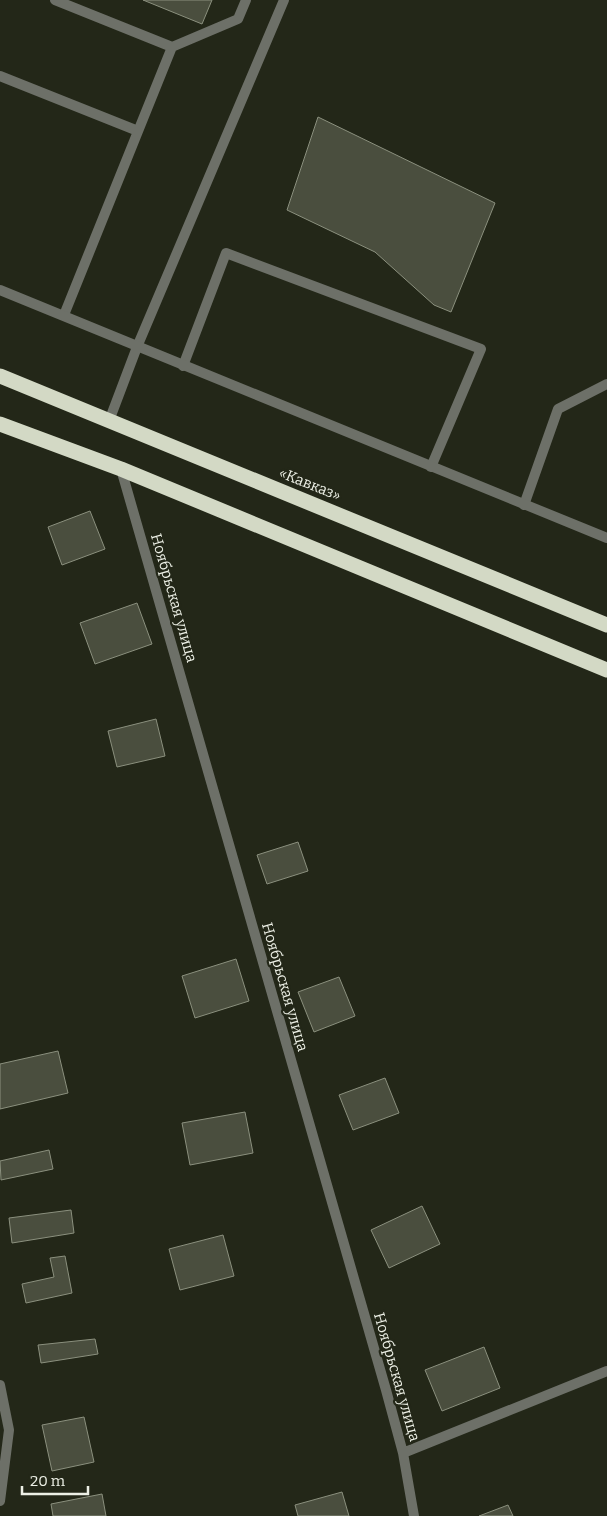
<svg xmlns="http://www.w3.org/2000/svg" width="607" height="1516" font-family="Bitter,serif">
	<rect width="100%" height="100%" fill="#232718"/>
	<path fill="#4a4e3e" stroke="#8b907e" d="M143,0H212L202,24Z
		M318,117L495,203L451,312L434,305L375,252L287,210Z
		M90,511L105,549L62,565L48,527Z
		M137,603L152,644L95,664L80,623Z
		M156,719L165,756L117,767L108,731Z
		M298,842L308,871L267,884L257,855Z
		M236,959L249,1001L195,1018L182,976Z
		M339,977L355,1016L314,1032L298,992Z
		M58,1051L68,1093L0,1109V1064Z
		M385,1078L399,1113L353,1130L339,1095Z
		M245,1112L253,1153L190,1165L182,1123Z
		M49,1150L53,1169L1,1180L0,1161Z
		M422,1206L440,1244L389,1268L371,1230Z
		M71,1210L74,1233L12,1243L9,1218Z
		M223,1235L234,1276L180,1290L169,1249Z
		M65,1256L72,1293L26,1303L22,1284L54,1277L50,1258Z
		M95,1339L98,1354L41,1363L38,1345Z
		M484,1347L500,1388L442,1411L425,1370Z
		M84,1417L94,1462L52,1471L42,1425Z
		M342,1492L349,1516H298L295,1505Z
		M102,1494L106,1516H53L51,1504Z
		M508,1505L513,1516H479Z"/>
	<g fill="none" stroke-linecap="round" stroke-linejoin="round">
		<path stroke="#6d7068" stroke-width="10" d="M55,0L172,47L238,19L246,0
			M0,76L138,131
			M64,315L172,47
			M137,347L284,0
			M183,366L226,253L481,349L431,467
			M524,505L558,409L607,384"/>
		<path stroke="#6d7068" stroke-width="10" d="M0,290L607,538
			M109,421L137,347
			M121,469L386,1390L403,1453L414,1516
			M0,1385L9,1430L0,1501
			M403,1453L607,1371"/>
		<path stroke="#d3d9c5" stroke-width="15" d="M0,376L607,625
			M0,424L121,469L607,670"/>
	</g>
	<g text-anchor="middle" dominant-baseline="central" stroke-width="4.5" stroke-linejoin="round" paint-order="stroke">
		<g font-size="15" fill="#edf0e6" stroke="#232718">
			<text transform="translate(310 484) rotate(22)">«Кавказ»</text>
			<text transform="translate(174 598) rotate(74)">Ноябрьская улица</text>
			<text transform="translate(285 987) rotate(74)">Ноябрьская улица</text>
			<text transform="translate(397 1377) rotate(74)">Ноябрьская улица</text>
		</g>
	</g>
	<path d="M22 1486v8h66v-8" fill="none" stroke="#edf0e6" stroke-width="2.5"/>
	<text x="30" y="1486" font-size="15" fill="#edf0e6" stroke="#232718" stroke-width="4" paint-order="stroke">20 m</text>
</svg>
